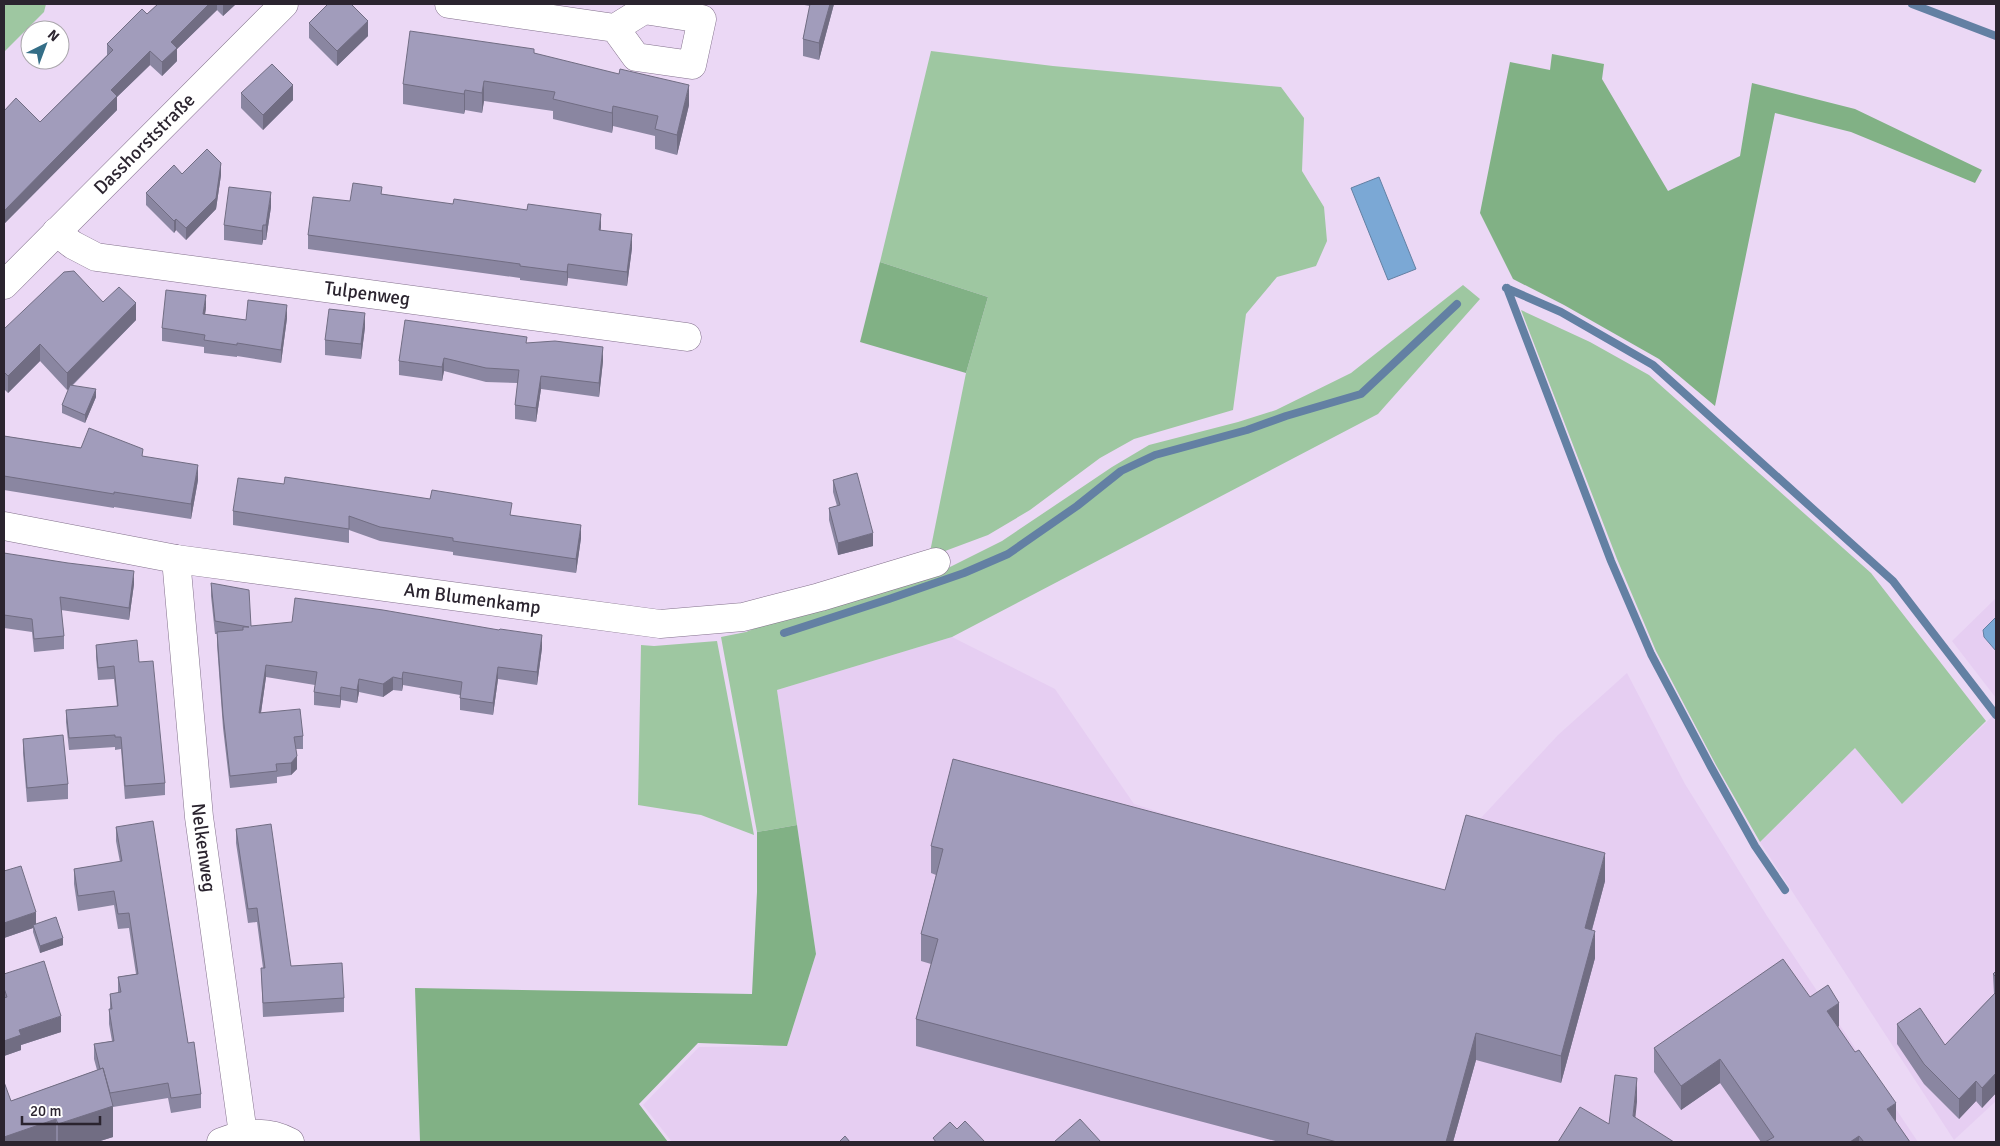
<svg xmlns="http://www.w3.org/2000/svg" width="2000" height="1146" font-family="Signika,sans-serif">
	<rect width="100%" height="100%" fill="#ebd8f5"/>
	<path fill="#e6cef2" d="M1996,598V698L1952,641Z
		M952,637L1055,689L1134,804L1447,904L1468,832L1558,735L1627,673L1685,784L1767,916L1918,1142H672L643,1105L699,1047L787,1046L816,954L777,690Z
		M1996,713V1101L1954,1140L1760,842L1855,748L1902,803Z"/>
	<path fill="#9ec7a1" d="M4,4H46L44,12L4,52Z
		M931,51L1053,66L1281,87L1304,118L1302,171L1324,207L1327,241L1316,266L1277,277L1246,314L1233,410L1134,439L1100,458L1030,510L988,535L929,557L966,373L988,297L880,262Z
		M1463,285L1480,299L1378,414L952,637L777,690L797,825L757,832L721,637L746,632L772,621L938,573L1002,541L1112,467L1149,445L1238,422L1276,410L1351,373Z
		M1521,310L1590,342L1649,375L1871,573L1986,721L1902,804L1855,748L1760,842L1716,765L1656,651L1617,559Z
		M717,641L754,835L701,815L638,805L641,645L654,646Z"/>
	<path fill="#81b185" d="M1552,54L1604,64L1602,79L1668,191L1740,156L1752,83L1855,109L1982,170L1975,183L1851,132L1775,113L1715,406L1659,359L1564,305L1513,279L1480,213L1510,62L1550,70Z
		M880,262L988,297L966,373L860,342Z
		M797,825L816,954L787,1046L698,1043L639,1104L668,1142H420L415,988L752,994L757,892V832Z"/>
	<path fill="#7ba8d5" stroke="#6380a3" d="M1379,177L1416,269L1388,280L1351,188Z
		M1996,617V651L1984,637L1983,630Z"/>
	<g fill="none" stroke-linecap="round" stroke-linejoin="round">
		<path stroke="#6380a3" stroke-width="8" d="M1912,4L1996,36
			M1506,288L1561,312L1653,365L1893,581L1996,715
			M1507,288L1611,561L1651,654L1711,767L1755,846L1785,890
			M784,633L889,599L964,573L1008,554L1077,506L1121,471L1155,455L1247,430L1286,416L1361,394L1457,304"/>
		<defs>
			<g id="minor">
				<path d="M449,4L615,28L644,10L702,19L692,65L636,57L615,28"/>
				<path id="s1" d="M56,232L73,245L96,257L687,337"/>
				<path id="s2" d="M4,285L284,4"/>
				<path id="s3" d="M4,526L176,559L660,624L743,617L820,597L936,562"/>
				<path id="s4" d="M176,559L199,817L243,1134"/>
				<path d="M221,1142C245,1133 266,1129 290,1142"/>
			</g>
		</defs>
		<use href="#minor" stroke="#83718c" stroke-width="29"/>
		<use href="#minor" stroke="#fff" stroke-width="28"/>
	</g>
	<path fill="#8a86a1" d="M158,4H236L223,16L217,10L177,49V61L162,76L150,65L117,97V110L4,224V111L40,122L107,55V44L147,14Z
		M799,4H834L819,60L803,56V39L810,6Z
		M309,23L368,36L337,66L309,38Z
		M534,53L689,105L677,155L655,149V136L613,126L612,133L553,119V111L484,101L482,113L465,110L464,114L403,104V84Z
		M241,93L293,100L263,130L241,108Z
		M182,174L221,175L216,209L186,240L176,230L174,233L146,205V193Z
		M382,194L601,227L600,230L632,248L627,286L568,278L567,286L520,280V278L308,249V235L350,201Z
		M271,207L266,240H263L262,245L224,240V225Z
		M103,302L136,320L72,386L96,397L85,423L62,413V405L69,389L67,390L40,361L8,393L4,389V329Z
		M206,308L205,314L246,320L287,318L281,363L237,356V357L204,353V347L162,341V328Z
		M365,327L361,359L325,355V340Z
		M527,343L603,361L599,397L541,389L536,422L515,419V405L518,383L486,382L444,371L442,381L399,375V361Z
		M4,436L143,457L198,480L191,519L114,507V508L4,490Z
		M833,480L873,546L838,555L829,520V508L837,506L833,492Z
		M233,511L512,515L581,538L576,573L453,555V552L380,541L349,530V543L233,525Z
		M4,553L134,584L129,620L61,610L64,636V649L34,652L32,632L4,628Z
		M211,583L251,626L542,648L537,685L498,679L493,715L460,710V695L403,685L402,691L393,690L383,697L359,692L357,703L341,700L340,708L314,705V692L315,685L266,677L261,713L303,736V749H296L297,769L291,775L277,777V783L230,788L223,728L217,645V634H215L211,596Z
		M96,645L139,662L165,783V795L125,799L121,749L115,750V747L69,750L66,722V710L117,706L114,679L98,680L96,657Z
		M23,739L68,784V799L27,802L23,753Z
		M116,827L188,1043L201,1094V1108L171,1113L168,1098L113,1107V1137L97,1142H4L11,1101L97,1070L94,1059V1044L112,1041L109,1024V1009H110V994L118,993V977L136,974L129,928L118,929L114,905L78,911L74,884V869L120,862L116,841Z
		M236,829L291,966L344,998V1012L263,1017L261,968H263L257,922L248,923L236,843Z
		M931,846L1445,890L1605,881L1592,930L1595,958L1561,1083L1476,1060L1453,1142H1279L916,1046V1019L931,964L921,961V934L936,875L931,873Z
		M4,871L36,924L63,945L40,953L33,932V928L4,938Z
		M1996,971V1093L1982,1108L1976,1101L1959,1119L1924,1084L1897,1044V1024L1945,1045L1994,994L1993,974Z
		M4,974L61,1032L21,1045V1050L4,1056Z
		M1810,997L1839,1026L1838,1027L1896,1122L1910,1142H1761L1720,1083L1681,1110L1654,1072V1048Z"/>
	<path fill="#716d83" d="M209,4H217V10L177,49V61L162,76V62L171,42Z
		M223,4H236L223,16Z
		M830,4H834L819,60V43Z
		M368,21V36L337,66V51Z
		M150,51V65L117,97V110L4,224V211L111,90Z
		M484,81V101L482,113V93Z
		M293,85V100L263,130V115Z
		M689,85V105L677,155V135Z
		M465,90V110L464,114V94Z
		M613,106V126L612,133V113Z
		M221,163V175L216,209L186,240V228Z
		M271,192V207L266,240V225Z
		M601,214V227L599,244V230Z
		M176,219V230L174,233V221Z
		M263,225V240L262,245V231Z
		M632,234V248L627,286V272Z
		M568,264V278L567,286V272Z
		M206,295V308L203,326V314Z
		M136,303V320L67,390V373Z
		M287,305V318L281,363V350Z
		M365,313V327L361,359V344Z
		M40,344V361L8,393V376Z
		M603,347V361L599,397V383Z
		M444,358V371L442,381V367Z
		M541,376V389L536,422V408Z
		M96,389V397L85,423V415Z
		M198,465V480L191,519V504Z
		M581,525V538L576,573V559Z
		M873,533V546L838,555V543Z
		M134,571V584L129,620V608Z
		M542,635V648L537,685V672Z
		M266,665V677L259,726V713Z
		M498,667V679L493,715V703Z
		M403,672V685L402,691V679Z
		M393,677V690L383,697V684Z
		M359,679V692L357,703V690Z
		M341,687V700L340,708V696Z
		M297,756V769L291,775V763Z
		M1605,853V881L1585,955V928Z
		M36,912V927L33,925V928L4,938V923Z
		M1595,931V958L1561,1083V1056Z
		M63,938V945L40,953V946Z
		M1839,1003V1026L1827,1035V1011Z
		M61,1016V1032L21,1045V1050L4,1056V1041L19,1030Z
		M1476,1033V1060L1453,1142H1446Z
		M1720,1059V1083L1681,1110V1086Z
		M1996,1073V1093L1982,1108V1088Z
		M1637,1078V1102L1633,1140V1116Z
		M1976,1081V1101L1959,1119V1099Z
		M1896,1103V1127L1887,1109Z
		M113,1106V1137L97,1142H58V1124Z
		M56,1119V1142H4V1137Z
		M1859,1136V1142H1850Z"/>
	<path fill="#a19cbb" stroke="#716d83" d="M158,4H209L171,42L177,48L162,62L150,51L111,90L117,96L4,211V111L16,98L40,122L113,50L107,44L142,9L147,14Z
		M328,4H351L368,21L337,51L309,23Z
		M810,4H830L819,43L803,39Z
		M410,31L534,49V53L619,74L620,69L689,85L677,135L655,129L658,116L613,106L612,113L553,99L555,92L484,81L482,93L465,90L464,94L403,84Z
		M272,64L293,85L263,115L241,93Z
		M207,149L221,163L216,198L186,228L176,219L174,221L146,193L174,165L182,174Z
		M353,183L382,187L381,194L453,204L454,199L527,210L528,204L601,214L599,230L632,234L627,272L568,264L567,272L520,266V264L308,235L313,197L350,201Z
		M229,187L271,192L266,225H263L262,231L224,225Z
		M74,271L103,302L119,287L136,303L67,373L40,344L8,376L4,372V329L64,272Z
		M166,290L206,295L203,314L246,320L248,300L287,305L281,350L237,343V345L204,340L205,335L162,328Z
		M329,309L365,313L361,344L325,340Z
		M405,320L527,337L526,343L555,341L603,347L599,383L541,376L536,408L515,405L519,370L486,368L444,358L442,367L399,361Z
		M70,385L96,389L85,415L62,405Z
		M89,428L143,449L142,456L198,465L191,504L114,492V494L4,476V436L81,448Z
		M857,473L873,533L838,543L829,508L840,505L833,480Z
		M285,477L430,499L432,490L512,503L510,515L581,525L576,559L453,541V538L380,527L349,516V529L233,511L238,478L284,484Z
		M4,553L68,563L134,571L129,608L60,597L64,636L34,639L32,619L4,615Z
		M211,583L249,590L251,626L292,622L295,598L383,610L499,630L500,629L542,635L537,672L498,667L493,703L460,698L462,682L403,672L402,679L393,677L383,684L359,679L357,690L341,687L340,696L314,692L317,672L266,665L259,713L300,709L303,736L294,737L297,756L291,763L276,764L277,771L230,776L223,715L217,632L243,630V627H249L215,621Z
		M137,640L139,662L153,661L165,783L125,786L121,737H115V735L69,738L66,710L118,706L114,666L98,668L96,645Z
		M63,735L68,784L27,788L23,739Z
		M953,759L1445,890L1466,815L1605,853L1585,928L1595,931L1561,1056L1476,1033L1446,1142H1447H1337L1307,1134L1309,1123L916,1019L938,939L921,934L943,849L931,846Z
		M153,821L188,1043L194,1042L201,1094L171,1098L168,1083L110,1093L103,1068L100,1069L94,1044L114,1041L109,1009H112L110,994L121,992L118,977L138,974L129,913L118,914L114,891L78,896L74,869L122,861L116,827Z
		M271,824L291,966L342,963L344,998L263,1003L261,968H265L257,908L248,909L236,829Z
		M21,866L36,912L4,923V871Z
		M56,917L63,938L40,946L33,925Z
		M1783,959L1810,997L1828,985L1839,1003L1827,1011L1855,1052L1859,1050L1896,1103L1887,1109L1910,1142H1864L1859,1136L1850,1142H1765L1774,1137L1720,1059L1681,1086L1654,1048Z
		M44,961L61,1016L19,1030L21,1035L4,1041V998L7,997L4,988V974Z
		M1996,971V977L1993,974Z
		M1996,992V1073L1982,1088L1976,1081L1959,1099L1924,1064L1897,1024L1920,1008L1945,1045Z
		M103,1068L113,1106L58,1124L56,1119L4,1137V1082L11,1101Z
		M1615,1075L1637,1078L1633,1116L1674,1142H1558L1580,1107L1609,1124Z
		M1080,1119L1101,1142H1054Z
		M965,1121L985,1142H936L933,1138L950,1122L957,1129Z
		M845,1136L850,1142H839Z"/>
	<g text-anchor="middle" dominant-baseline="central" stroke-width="4" stroke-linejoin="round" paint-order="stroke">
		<g font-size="19" fill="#2b242f" stroke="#fff">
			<text stroke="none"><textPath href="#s2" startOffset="199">Dasshorststraße</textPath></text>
			<text stroke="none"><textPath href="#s1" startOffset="321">Tulpenweg</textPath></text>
			<text stroke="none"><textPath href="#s3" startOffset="474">Am Blumenkamp</textPath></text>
			<text stroke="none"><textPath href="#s4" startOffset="290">Nelkenweg</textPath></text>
		</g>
	</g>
	<rect width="2000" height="1146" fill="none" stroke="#2b242f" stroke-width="10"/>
	<g transform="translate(45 45) rotate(42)"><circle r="24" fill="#ffffff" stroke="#aaa7ac"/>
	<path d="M0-4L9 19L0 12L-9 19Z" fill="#346e87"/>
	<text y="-8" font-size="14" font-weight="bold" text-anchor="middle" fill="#2b242f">N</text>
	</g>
	<path d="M22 1116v8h78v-8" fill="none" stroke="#2b242f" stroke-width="2.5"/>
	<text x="30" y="1116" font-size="15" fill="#2b242f" stroke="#ffffff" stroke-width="4" paint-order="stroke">20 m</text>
</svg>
